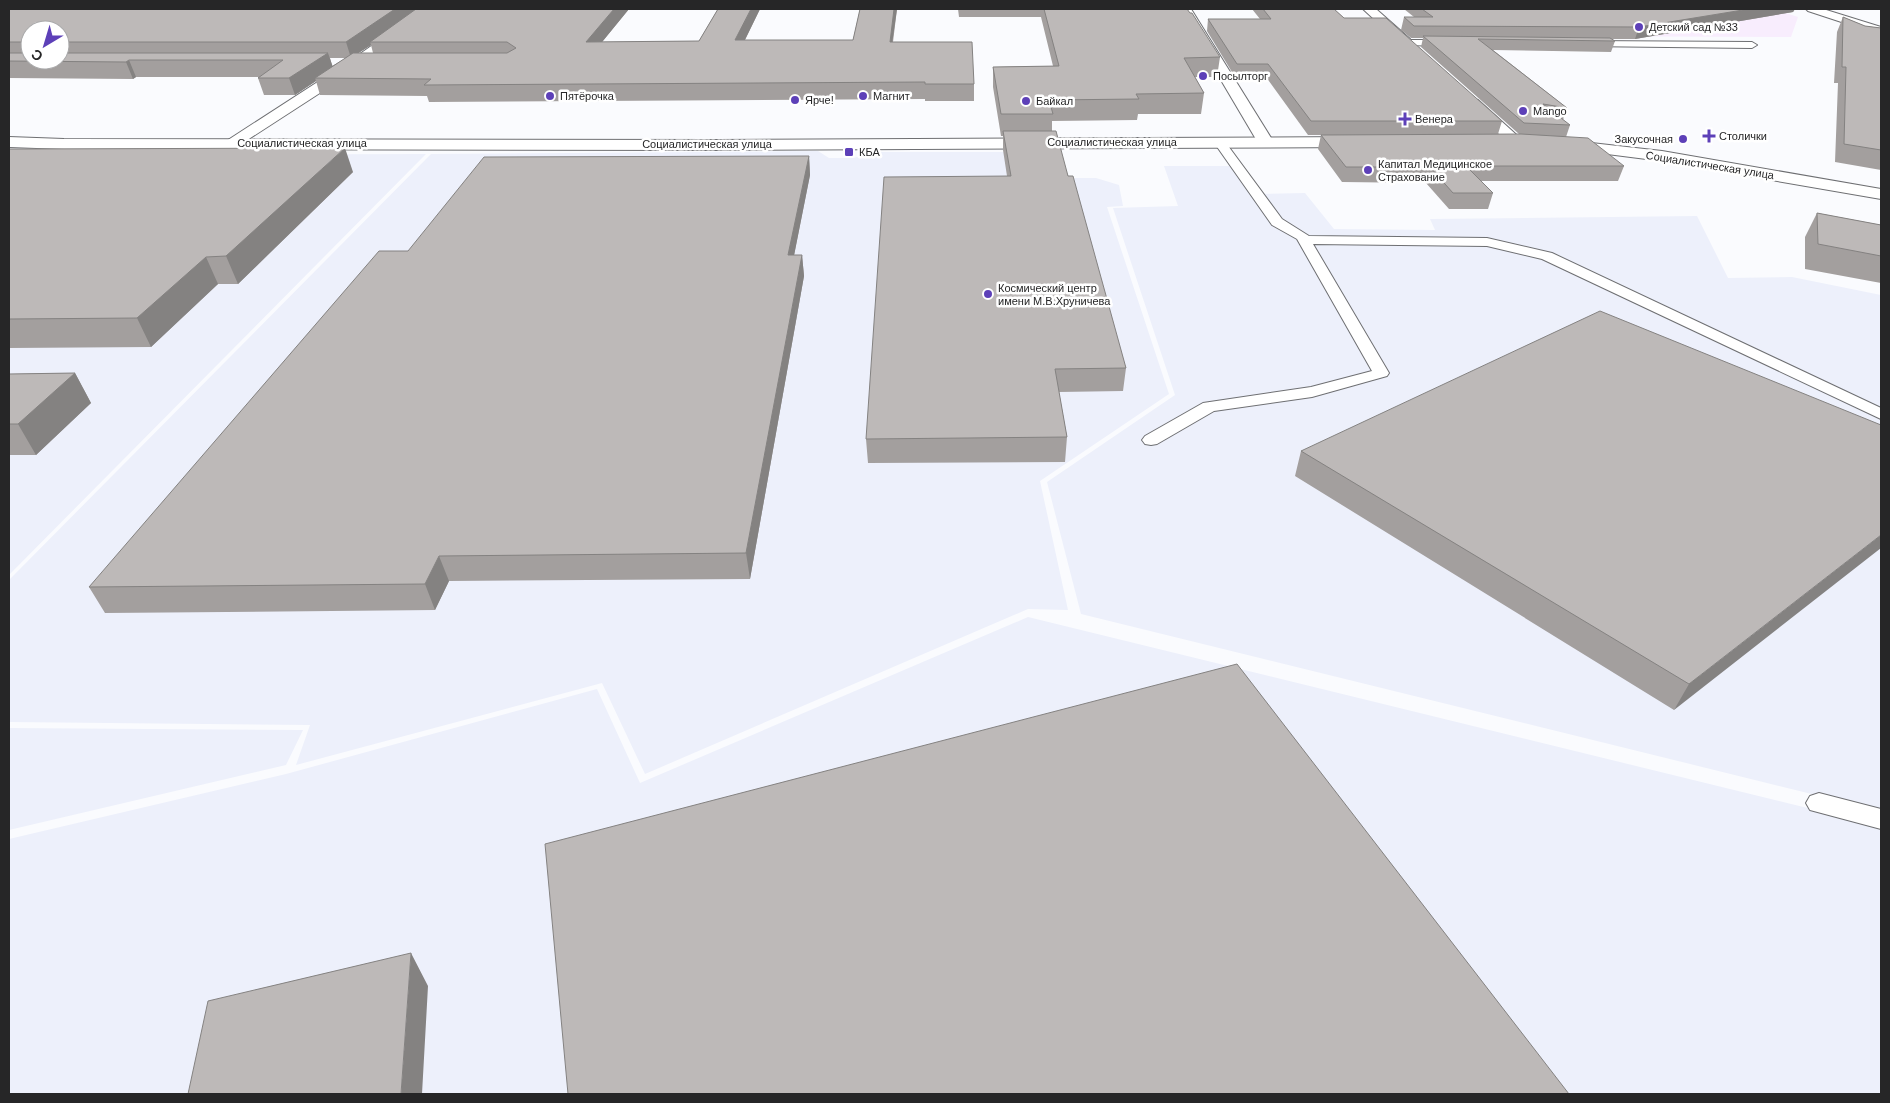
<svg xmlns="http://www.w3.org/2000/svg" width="1890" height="1103" font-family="Arial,sans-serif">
	<rect width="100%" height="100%" fill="#fafbfe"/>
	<path fill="#edf0fb" d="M818,151L829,158H854L872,152H1056L1063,178H1096L1119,185L1123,206L1107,207L1169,394L1040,481L1068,610L1028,609L645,774L602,683L296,765L310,725L9,722V580L431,154Z
		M426,154L9,575V155Z
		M1164,166H1236L1254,194L1305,193L1334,229L1435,230L1430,219L1697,216L1728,278L1792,277L1881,295V811L1081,614L1047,482L1175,395L1113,208L1178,206Z
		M1028,617L1881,826V1094H9V839L286,774L597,689L640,783Z
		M9,728L303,730L286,765L9,830Z"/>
	<path fill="#f8edfd" d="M1773,9L1798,17L1791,37L1496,36Z"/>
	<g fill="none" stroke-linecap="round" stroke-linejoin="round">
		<defs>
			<path id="service" d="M1407,40H1447L1452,43L1447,46L1404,45L1402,43Z
				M1586,41L1752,42L1757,45L1752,48L1583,46V42Z
				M1219,138L1223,139L1282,219L1309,236L1487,238L1552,253L1881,408V419L1542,259L1487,246L1313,244L1389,373L1387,376L1312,397L1214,411L1157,444L1151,445L1145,444L1142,440L1145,436L1203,403L1311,387L1372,371L1297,239L1272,225L1213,141Z
				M1819,793L1881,809V829L1810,810L1806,803L1810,796Z"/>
			<path id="minor" d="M424,9H437L360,67L238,146H228L225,143L228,140L350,61Z
				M1363,9H1376L1410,39L1412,42L1410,45H1402Z
				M1806,9H1823L1881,27V35L1808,11Z
				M1473,99L1478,100L1521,139L1524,142L1521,145H1511L1468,106L1466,103L1468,100Z"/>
			<path id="tertiary" d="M1179,9H1191L1273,141L1270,144H1260L1257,141Z"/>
			<path id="secondary" d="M9,137L64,139L718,140L1357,137L1362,139L1365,142L1362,145L1357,147L718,150L64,149L9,147Z
				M1565,140L1662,151L1881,189V199L1662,161L1560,148L1557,145L1560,142Z"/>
		</defs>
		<use href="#service" stroke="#6e6f72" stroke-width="2"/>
		<use href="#minor" stroke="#6e6f72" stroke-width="2"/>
		<use href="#tertiary" stroke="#6e6f72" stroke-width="2"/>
		<use href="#secondary" stroke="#6e6f72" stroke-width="2"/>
		<use href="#service" fill="#fff" fill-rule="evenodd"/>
		<use href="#minor" fill="#fff" fill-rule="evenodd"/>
		<use href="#tertiary" fill="#fff" fill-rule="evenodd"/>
		<use href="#secondary" fill="#fff" fill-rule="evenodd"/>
	</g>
	<path fill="#a39f9e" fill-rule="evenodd" d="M9,9H629L602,42L699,41L718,9H760L745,40H853L860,9H897L893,42L974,84V101H925V99L429,102L427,96L320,95L316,81L295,95H264L258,78V77H136L133,79L9,78ZM30,30H60V60H30ZM371,45L373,53H358ZM330,58H346L332,66Z
		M958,9H1187L1220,57L1217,77H1195L1204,93L1201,114H1138L1137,120L1052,121V131L1068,176L1126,368L1123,391L1059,392L1067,437L1065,462L868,463L866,439L1007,176L1003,150V136H1001L993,87V67L1053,66L1041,17H959Z
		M1252,9H1334L1344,18L1502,121L1498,134H1519L1421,47L1423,38H1411L1401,30L1404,17H1414L1404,9H1795L1793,12L1635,39H1612L1615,41L1611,52L1493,50L1567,108L1563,120L1570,125L1566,137L1624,166L1618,181H1481L1493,193L1488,209H1449L1426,183L1342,182L1318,149L1321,135H1308L1266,77H1235L1207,31L1208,19H1260Z
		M1843,17L1865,26L1881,28V170L1835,162L1838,83H1834L1837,32Z
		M9,149L353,172L238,284H218L151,347L9,348Z
		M809,156L810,175L794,255H802L804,276L750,579L449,581L435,610L105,613L89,587L408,251Z
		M1817,213L1881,225V283L1805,269V237Z
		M75,373L91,403L36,455H9V374Z
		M1881,425L1674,710L1295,476L1301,451Z"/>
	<path fill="#848281" d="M395,9H421L370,42L371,45L351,58L346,42Z
		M614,9H629L589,58L586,42Z
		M751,9H760L737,56L735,40Z
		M894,9H897L890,58V42Z
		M1749,9H1795L1793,12L1635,39L1639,27Z
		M328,53L334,70L315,78L316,81L295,95L289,78Z
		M129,60L136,77L133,79L126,62Z
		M345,148L353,172L238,284L226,256Z
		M809,156L810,175L790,276L788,255Z
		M802,255L804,276L750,579L746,553Z
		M206,257L218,284L151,347L137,318Z
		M75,373L91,403L36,455L18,424Z
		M1881,535V548L1674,710L1689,684Z
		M439,556L449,581L435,610L425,584Z
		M411,953L428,986L422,1094H401Z"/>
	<path fill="#bdb9b8" stroke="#848281" d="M9,9H395L346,42H60V30H30V42H9Z
		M416,9H614L586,42L699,41L718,9H751L735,40H853L860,9H894L890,42H972L974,84H925V82L424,85L431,79L315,78L353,53H507L516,48L507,42H370Z
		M1044,9H1187L1190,13H1192L1220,57L1184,58L1204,93L1136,94L1139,99L1049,100L1053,114H1001L993,67L1059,66Z
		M1263,9H1334L1344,18H1386L1502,121H1311L1268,64H1237L1208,19H1271Z
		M1422,9H1749L1639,27L1414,26L1404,17H1433Z
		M1843,17L1865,26L1881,28V150L1844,144L1846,67H1842Z
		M1423,36L1610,38L1615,41L1478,39L1567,108L1543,104L1570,125L1524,123Z
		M9,53H30V60H60V53H328L289,78H258L283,60H129L126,62L9,61Z
		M1003,131H1056L1068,176H1073L1126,368L1055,369L1067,437L866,439L884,177L1011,176Z
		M1521,134L1588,138L1624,166H1466L1493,193H1453L1430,167H1346L1321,135Z
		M345,148L226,256L206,257L137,318L9,319V149Z
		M809,156L788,255H802L746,553L439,556L425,584L89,587L379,251H408L484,157Z
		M1817,213L1881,225V256L1818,244Z
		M1600,311L1881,425V535L1689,684L1301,451Z
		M75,373L18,424H9V374Z
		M1237,664L1569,1094H568L545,844Z
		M411,953L401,1094H188L208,1001Z"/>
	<g fill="#5d40b8" stroke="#fff" stroke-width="2">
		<circle cx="1639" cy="27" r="5"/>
		<circle cx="1203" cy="76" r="5"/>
		<circle cx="550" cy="96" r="5"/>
		<circle cx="863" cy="96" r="5"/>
		<circle cx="795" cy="100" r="5"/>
		<circle cx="1026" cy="101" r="5"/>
		<circle cx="1523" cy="111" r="5"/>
		<path d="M1402.5 111.5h5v5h5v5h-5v5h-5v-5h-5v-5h5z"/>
		<path d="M1706.5 128.5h5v5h5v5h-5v5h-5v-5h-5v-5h5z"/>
		<circle cx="1683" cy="139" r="5"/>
		<rect x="844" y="147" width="10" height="10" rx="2.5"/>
		<circle cx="1368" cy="170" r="5"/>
		<circle cx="988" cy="294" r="5"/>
	</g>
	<g text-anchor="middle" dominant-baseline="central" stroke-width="5" stroke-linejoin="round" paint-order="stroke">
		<g font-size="11" fill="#262627" stroke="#fff" text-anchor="start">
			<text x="1649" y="27">Детский сад №33</text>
			<text x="1213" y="76">Посылторг</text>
			<text x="560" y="96">Пятёрочка</text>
			<text x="873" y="96">Магнит</text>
			<text x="805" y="100">Ярче!</text>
			<text x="1036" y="101">Байкал</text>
			<text x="1533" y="111">Mango</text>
			<text x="1415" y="119">Венера</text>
			<text x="1719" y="136">Столички</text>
			<text x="1673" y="139" text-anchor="end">Закусочная</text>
			<text x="859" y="152">КБА</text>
			<text x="1378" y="164">Капитал Медицинское<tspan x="1378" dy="13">Страхование</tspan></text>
			<text x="998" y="288">Космический центр<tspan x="998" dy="13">имени М.В.Хруничева</tspan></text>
		</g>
		<g font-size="11" fill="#262627" stroke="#fff">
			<text x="1112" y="142">Социалистическая улица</text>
			<text x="302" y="143">Социалистическая улица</text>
			<text x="707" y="144">Социалистическая улица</text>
			<text transform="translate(1710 165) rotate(9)">Социалистическая улица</text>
		</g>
	</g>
	<rect width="1890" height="1103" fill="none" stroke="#262627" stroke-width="20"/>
	<g transform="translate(45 45) rotate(218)"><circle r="24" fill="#ffffff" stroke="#a8a8a9"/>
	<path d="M0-4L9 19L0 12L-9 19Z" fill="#5d40b8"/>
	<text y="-8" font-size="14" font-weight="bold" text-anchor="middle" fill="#262627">С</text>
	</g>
</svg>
